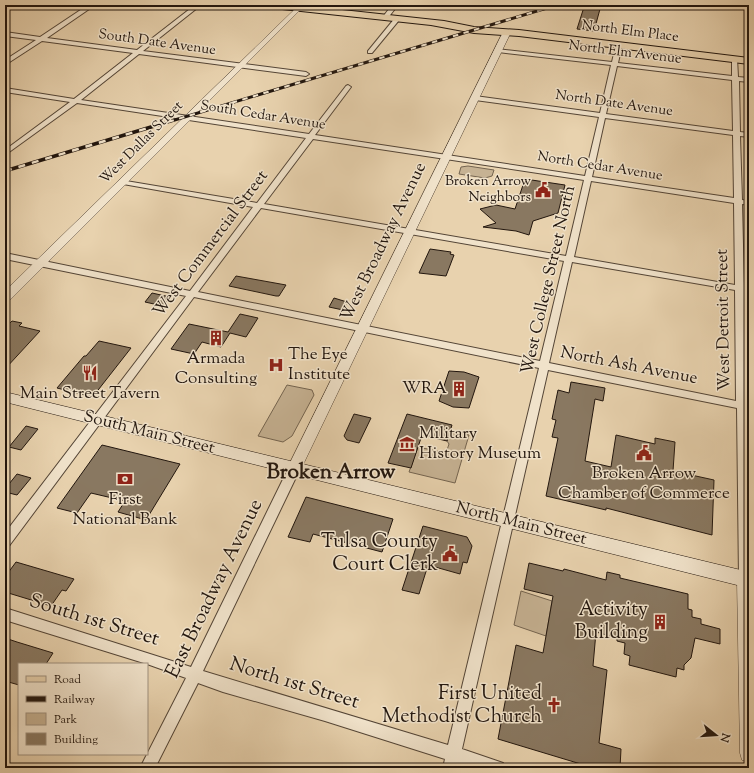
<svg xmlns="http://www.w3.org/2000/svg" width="754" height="773" font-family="'Sorts Mill Goudy',serif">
	<rect width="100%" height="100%" fill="#e8d2ae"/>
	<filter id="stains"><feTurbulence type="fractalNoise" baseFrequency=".005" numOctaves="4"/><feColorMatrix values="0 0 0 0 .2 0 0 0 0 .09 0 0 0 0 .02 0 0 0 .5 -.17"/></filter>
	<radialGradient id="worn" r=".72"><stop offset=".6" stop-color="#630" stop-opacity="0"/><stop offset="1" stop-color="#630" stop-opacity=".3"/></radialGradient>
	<path fill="#c6b293" stroke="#746450" d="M468,166L494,170L492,176L485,178L459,174L461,167Z
		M287,385L312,390L314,395L292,436L283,442L258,436Z
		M450,431L469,435L455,483L409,472L418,447L446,453L449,444L447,441Z
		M521,591L552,601L546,636L514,625Z"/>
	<path fill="#897861" stroke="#22160e" d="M584,7L600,9L594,31L577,29Z
		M525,179L565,185L558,213L533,221L529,235L516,231L483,227L496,223L480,209L496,205L515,209Z
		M430,249L451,252L450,254L454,255L446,276L419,273Z
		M236,276L286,285L279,296H276L229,286Z
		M152,293L170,297L163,306L145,302Z
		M334,298L347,302L343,310L329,307Z
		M240,314L258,318L246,337L230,333L221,347L202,342L194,354L171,349L189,324L228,332Z
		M12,321L22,323L19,326L40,331L5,369V328Z
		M99,341L131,348L95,394L89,396L57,388L84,356H86Z
		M449,371L464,372L479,377L469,408L453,407L439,401Z
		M571,382L605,388L603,401L595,399L585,461L611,467L616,435L655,444V438L675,442L673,471L714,480L712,535L606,508V510L546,496L558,438L552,437L556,420L552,419L558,390L569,393Z
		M354,414L371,418L359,443L347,440L344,436Z
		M407,414L452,425L447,441L422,435L411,468L388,463Z
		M26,426L38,429L21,450L9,447Z
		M102,445L180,464L146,520L118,512L125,501L91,493L77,513L57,508Z
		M17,474L31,478L17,495L5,492V489Z
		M306,497L393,519L382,552L313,534L310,542L288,537Z
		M423,526L467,537L472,546L467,563L463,562L460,574L428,565L419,594L402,590Z
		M16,562L74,579L66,591L62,590L51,606L5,592V577Z
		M529,563L563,571L564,569L606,580L607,572L620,575V578L688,594V609L692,610V617L701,619V624L720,629V644L695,638L691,658L684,665V670L677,668L676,677L629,665L630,656L624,654L625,643L617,641V638L596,632L593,666L607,670L599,743L621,749L620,768H594L498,739L516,645L543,653L553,596L524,589Z
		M5,638L17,642L53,653L46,664H19V685L5,681Z"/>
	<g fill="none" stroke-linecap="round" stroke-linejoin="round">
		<defs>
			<path id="minor" d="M88,5H95L47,38L137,50L195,5H201L143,51L306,72L309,74L306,76L139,54L81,100L309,134L346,86L348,85L351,87L315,135L585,176L599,117L475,100L472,98L475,96L600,113L611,65L498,52L496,51V49L612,62L616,45L619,43L622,45L618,63L732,76V59L737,58L738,77L749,78V82L739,81L740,132L749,133V137L740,136L742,200L749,201V205L742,204L744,286L749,287V293L744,292L747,403H749V411L747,410L749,583L745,584L741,583L739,579L737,408L548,370L462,749L503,763L505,768H474L459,763L457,768H443L445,759L325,721L223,692L198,683L155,768H140L186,678L147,664L5,620V608L191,667L288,469L290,466L294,465L298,466L300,469L203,671L448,745L539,368L194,297L9,546L5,547V533L186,296L5,259V253L190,291L253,207L123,184L119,182L120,180L257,203L306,138L77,103L5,155V150L70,102L5,92V88L74,99L133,53L42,41L5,65V60L36,40L5,36V32L40,37ZM617,66L732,80L733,131L606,114ZM605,118L733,135L734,198L592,177ZM313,139L584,180L566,256L264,204ZM591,181L734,203L735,285L574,257ZM261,208L564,261L540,361L198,292ZM572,262L735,290L736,401L549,363Z
				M392,5H398L387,19H383L382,18Z
				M395,18L400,19L372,53H368V51Z"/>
			<path id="tertiary" d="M299,6L302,8L9,301L5,302V291L297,7Z
				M504,30H507L511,32L301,469L299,473L294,475L289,473L287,469Z
				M745,572L749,573V762L742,760L740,753L737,579L739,574Z"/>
			<path id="secondary" d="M5,392L749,572V588L5,402Z"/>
			<path id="primary" d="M269,5H296L444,21L474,27L519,30L749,58V64L519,36L474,33L431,25L273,8Z"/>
		</defs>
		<use href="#minor" stroke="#544536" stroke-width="2"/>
		<use href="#tertiary" stroke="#544536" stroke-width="1"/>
		<use href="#secondary" stroke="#22160e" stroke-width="1"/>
		<use href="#primary" stroke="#22160e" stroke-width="2"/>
		<use href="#minor" fill="#f0e2ca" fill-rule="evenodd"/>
		<use href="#tertiary" fill="#f0e2ca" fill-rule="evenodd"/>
		<use href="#secondary" fill="#f0e2ca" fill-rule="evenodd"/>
		<use href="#primary" fill="#e8d2ae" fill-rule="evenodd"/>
		<defs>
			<path id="rail-far1" d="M158,125L557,5"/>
			<path id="rail" d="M5,171L161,124"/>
		</defs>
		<use href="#rail-far1" stroke="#22160e" stroke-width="3"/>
		<use href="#rail" stroke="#22160e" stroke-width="3.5"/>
		<use href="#rail-far1" stroke="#f0e2ca" stroke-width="2" stroke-dasharray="5.5" stroke-linecap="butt"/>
		<use href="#rail" stroke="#f0e2ca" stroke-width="2.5" stroke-dasharray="7" stroke-linecap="butt"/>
	</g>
	<defs>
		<symbol id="civic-bare" viewBox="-9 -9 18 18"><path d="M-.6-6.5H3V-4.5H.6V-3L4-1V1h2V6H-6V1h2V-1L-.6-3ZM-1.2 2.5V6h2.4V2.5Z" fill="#8f2418" stroke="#f0e2ca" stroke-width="2.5" paint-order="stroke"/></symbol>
		<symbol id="building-bare" viewBox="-9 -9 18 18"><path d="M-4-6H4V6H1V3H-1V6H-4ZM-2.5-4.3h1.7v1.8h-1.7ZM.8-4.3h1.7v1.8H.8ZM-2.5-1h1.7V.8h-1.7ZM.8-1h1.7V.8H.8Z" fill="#8f2418" stroke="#f0e2ca" stroke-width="2.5" paint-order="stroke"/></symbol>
		<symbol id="hospital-bare" viewBox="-9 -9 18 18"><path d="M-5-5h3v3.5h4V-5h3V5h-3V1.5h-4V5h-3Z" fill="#8f2418" stroke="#f0e2ca" stroke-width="2.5" paint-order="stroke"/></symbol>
		<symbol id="restaurant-bare" viewBox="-9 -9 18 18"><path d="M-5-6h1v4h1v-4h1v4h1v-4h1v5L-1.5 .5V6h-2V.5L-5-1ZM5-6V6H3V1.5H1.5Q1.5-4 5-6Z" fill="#8f2418" stroke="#f0e2ca" stroke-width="2.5" paint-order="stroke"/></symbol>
		<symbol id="museum-bare" viewBox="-9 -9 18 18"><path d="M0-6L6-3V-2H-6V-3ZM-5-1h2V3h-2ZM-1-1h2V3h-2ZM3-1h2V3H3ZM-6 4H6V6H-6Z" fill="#8f2418" stroke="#f0e2ca" stroke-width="2.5" paint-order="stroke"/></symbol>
		<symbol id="bank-bare" viewBox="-9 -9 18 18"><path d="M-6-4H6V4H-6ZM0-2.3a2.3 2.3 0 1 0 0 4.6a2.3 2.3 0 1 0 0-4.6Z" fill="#8f2418" stroke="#f0e2ca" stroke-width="2.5" paint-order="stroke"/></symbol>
		<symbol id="church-bare" viewBox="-9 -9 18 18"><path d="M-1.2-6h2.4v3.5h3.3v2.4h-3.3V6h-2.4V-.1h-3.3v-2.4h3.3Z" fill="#8f2418" stroke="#f0e2ca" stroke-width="2.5" paint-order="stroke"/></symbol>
	</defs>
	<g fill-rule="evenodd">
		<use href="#civic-bare" x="532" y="179" width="22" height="22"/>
		<use href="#building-bare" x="205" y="327" width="22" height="22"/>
		<use href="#hospital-bare" x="265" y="354" width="22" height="22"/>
		<use href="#restaurant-bare" x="79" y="362" width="22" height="22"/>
		<use href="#building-bare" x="448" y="378" width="22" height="22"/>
		<use href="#museum-bare" x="396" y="433" width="22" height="22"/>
		<use href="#civic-bare" x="633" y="442" width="22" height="22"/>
		<use href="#bank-bare" x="114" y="468" width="22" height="22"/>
		<use href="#civic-bare" x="439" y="543" width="22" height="22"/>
		<use href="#building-bare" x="649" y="611" width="22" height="22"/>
		<use href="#church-bare" x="543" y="694" width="22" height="22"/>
	</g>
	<g text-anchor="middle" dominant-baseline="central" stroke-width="3" stroke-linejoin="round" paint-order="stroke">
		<g font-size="14" fill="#22160e" stroke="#f0e2ca">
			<text transform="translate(630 32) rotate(7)">North Elm Place</text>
			<text transform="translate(157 43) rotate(8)">South Date Avenue</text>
			<text transform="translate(625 53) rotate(7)">North Elm Avenue</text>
			<text transform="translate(614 104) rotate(8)">North Date Avenue</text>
			<text transform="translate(263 116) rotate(9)">South Cedar Avenue</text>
			<text transform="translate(142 143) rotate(-45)">West Dallas Street</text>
			<text transform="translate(600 167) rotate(9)">North Cedar Avenue</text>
		</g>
		<g font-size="14" fill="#22160e" stroke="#f0e2ca" text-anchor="end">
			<text x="531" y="182">Broken Arrow<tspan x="531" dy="16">Neighbors</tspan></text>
		</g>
		<g font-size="17" fill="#22160e" stroke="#f0e2ca">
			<text transform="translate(384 242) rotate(-64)">West Broadway Avenue</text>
			<text transform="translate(211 244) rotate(-53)">West Commercial Street</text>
			<text transform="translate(549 280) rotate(-77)">West College Street North</text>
			<text transform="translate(724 320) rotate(-91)">West Detroit Street</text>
			<text transform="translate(629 366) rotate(11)">North Ash Avenue</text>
			<text transform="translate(149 433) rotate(14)">South Main Street</text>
			<text transform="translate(521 524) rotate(14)">North Main Street</text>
		</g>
		<g font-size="17" fill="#22160e" stroke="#f0e2ca">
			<text x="288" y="355" text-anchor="start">The Eye<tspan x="288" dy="20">Institute</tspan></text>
			<text x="216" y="359">Armada<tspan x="216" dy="20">Consulting</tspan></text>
			<text x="447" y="389" text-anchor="end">WRA</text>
			<text x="90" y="394">Main Street Tavern</text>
			<text x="419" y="434" text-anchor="start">Military<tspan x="419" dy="20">History Museum</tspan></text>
			<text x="644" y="474">Broken Arrow<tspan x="644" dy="20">Chamber of Commerce</tspan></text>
			<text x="125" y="500">First<tspan x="125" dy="20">National Bank</tspan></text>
		</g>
		<g font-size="20" fill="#22160e" stroke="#f0e2ca" text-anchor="end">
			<text x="438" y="542">Tulsa County<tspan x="438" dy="23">Court Clerk</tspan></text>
			<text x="648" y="610">Activity<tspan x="648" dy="23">Building</tspan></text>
			<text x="542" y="694">First United<tspan x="542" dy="23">Methodist Church</tspan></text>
		</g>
		<g font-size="20" fill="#22160e" stroke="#f0e2ca">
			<text transform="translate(215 589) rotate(-64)">East Broadway Avenue</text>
			<text transform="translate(94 621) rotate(17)">South 1st Street</text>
			<text transform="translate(294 684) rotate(17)">North 1st Street</text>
		</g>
		<g font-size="21" font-weight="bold" fill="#22160e" stroke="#f0e2ca">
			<text x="331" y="473">Broken Arrow</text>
		</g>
	</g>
	<rect width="754" height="773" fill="none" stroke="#e8d2ae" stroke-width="20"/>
	<rect x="6" y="6" width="742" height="761" fill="none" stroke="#22160e" stroke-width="2"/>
	<rect x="10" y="10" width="734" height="753" fill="none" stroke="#22160e"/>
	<rect x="18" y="663" width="130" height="92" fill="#f0e2ca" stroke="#9e907f"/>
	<rect x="26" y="676" width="20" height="6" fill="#e8d2ae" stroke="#9e907f"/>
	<text x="54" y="683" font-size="12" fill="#22160e">Road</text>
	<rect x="26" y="696" width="20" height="6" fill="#22160e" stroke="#9e907f"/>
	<text x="54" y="703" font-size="12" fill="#22160e">Railway</text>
	<rect x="26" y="713" width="20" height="12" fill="#c6b293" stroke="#9e907f"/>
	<text x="54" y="723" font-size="12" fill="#22160e">Park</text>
	<rect x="26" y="733" width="20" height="12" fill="#897861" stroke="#9e907f"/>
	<text x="54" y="743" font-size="12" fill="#22160e">Building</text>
	<g transform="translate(716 735) rotate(107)" stroke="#f0e2ca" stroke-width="3" paint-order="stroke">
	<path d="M0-3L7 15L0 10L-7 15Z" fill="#22160e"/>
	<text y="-6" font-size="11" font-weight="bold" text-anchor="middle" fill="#22160e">N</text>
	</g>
	<rect width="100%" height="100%" filter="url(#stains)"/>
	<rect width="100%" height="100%" fill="url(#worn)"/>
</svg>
